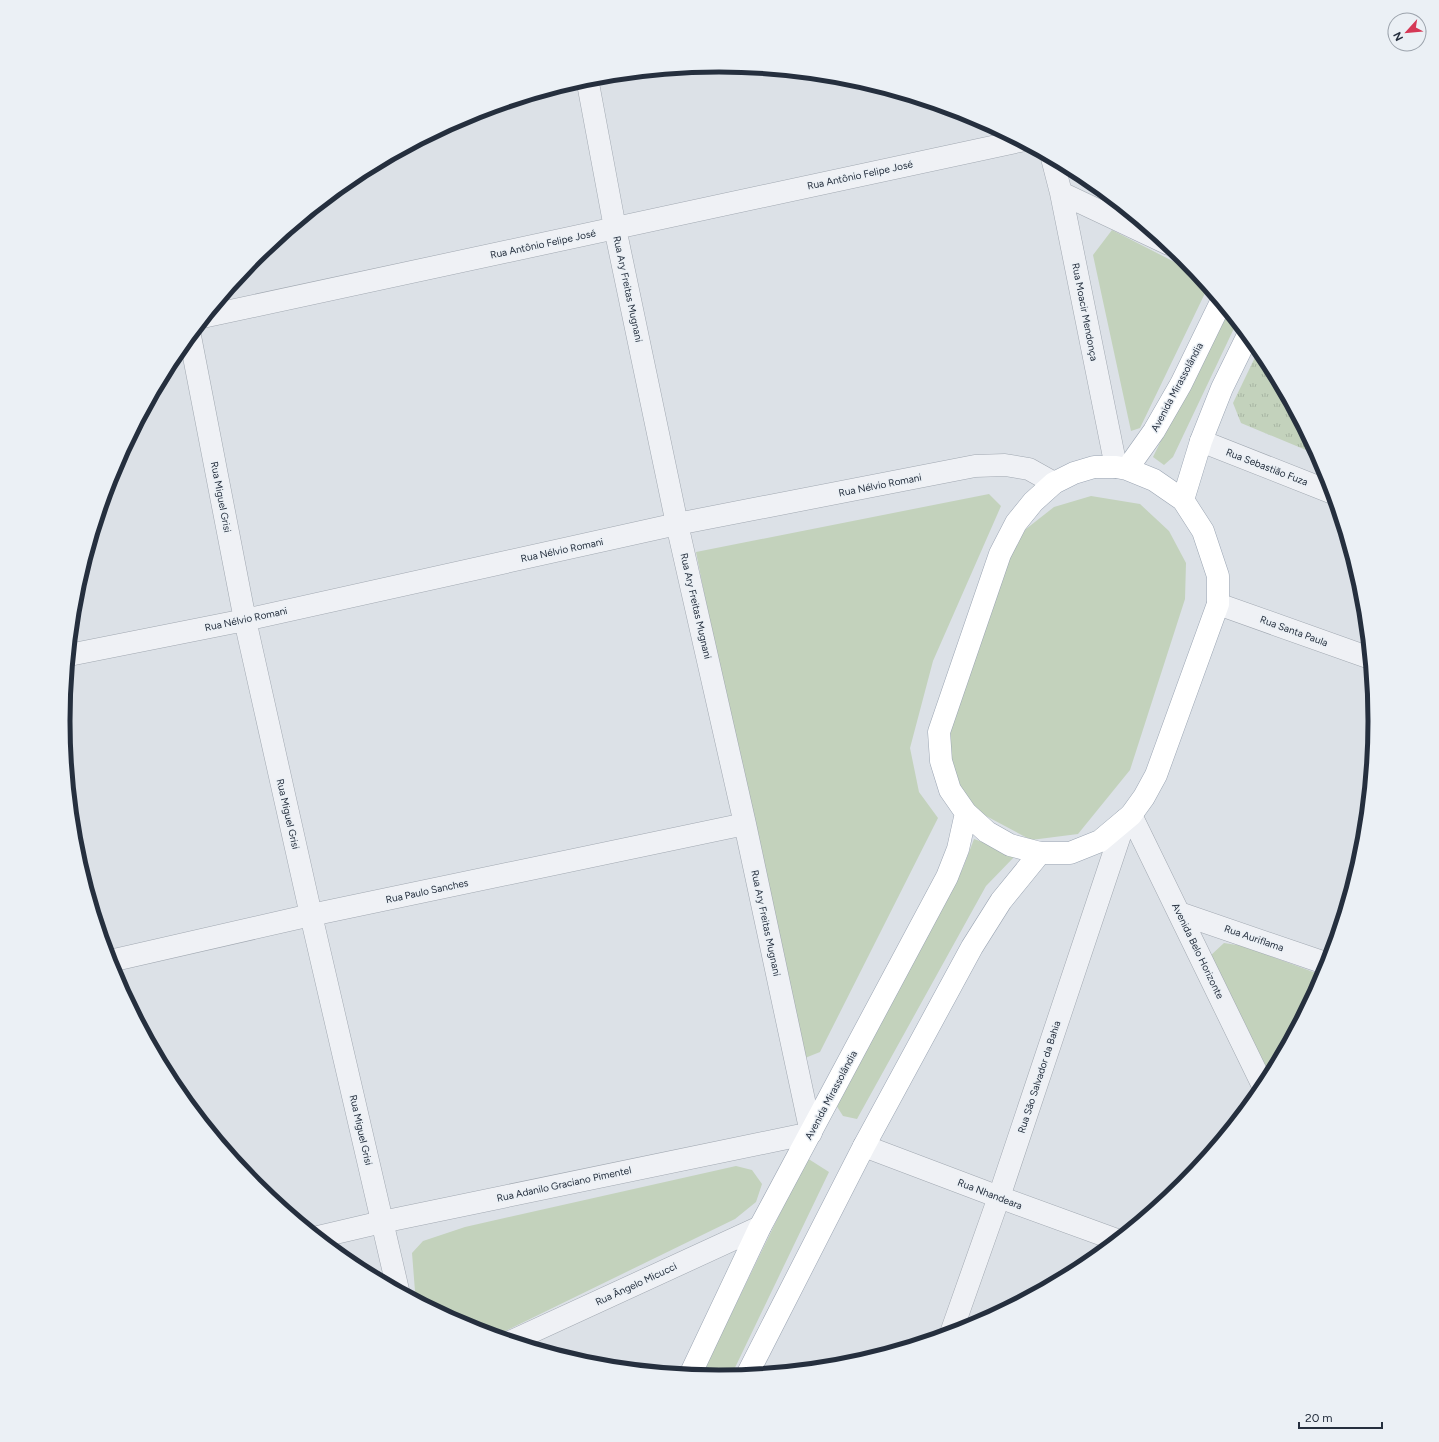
<svg xmlns="http://www.w3.org/2000/svg" width="1439" height="1442" font-family="Figtree,sans-serif">
	<defs>
		<pattern id="park-tufts" width="24" height="20" patternUnits="userSpaceOnUse"><rect width="24" height="20" fill="#c3d2bc"/><path d="M3 7l-1-3M5 7V3M7 7l1-3M15 17l-1-3M17 17v-4M19 17l1-3" fill="none" stroke="#a7b5a3"/></pattern>
	</defs>
	<rect width="100%" height="100%" fill="#dce1e7"/>
	<path fill="#c3d2bc" d="M1112,230L1198,274L1208,287L1140,428L1131,431L1093,255Z
		M1226,308L1237,322L1173,457L1164,465L1153,457Z
		M989,494L1001,506L933,661L910,748L919,792L938,818L820,1052L800,1060L788,1018L696,552Z
		M1091,496L1140,504L1169,531L1186,563L1185,599L1130,770L1078,834L1031,840L973,809L948,772L947,726L1011,552L1026,529L1054,507Z
		M974,839L1017,854L986,886L857,1119L843,1116L836,1105L963,868Z
		M1224,943L1243,946L1324,976L1268,1081L1210,956Z
		M807,1158L829,1172L731,1376L719,1377L701,1376Z
		M736,1166L752,1170L762,1184L756,1202L735,1219L495,1336L468,1327L417,1300L415,1291L412,1253L423,1241L465,1227Z"/>
	<path fill="url(#park-tufts)" d="M1259,349L1265,356L1318,455L1241,423L1233,403Z"/>
	<g fill="none" stroke-linecap="round" stroke-linejoin="round">
		<defs>
			<path id="minor" d="M1052,158L1061,193L1116,467
				M1061,193L1169,244
				M207,316L1020,141
				M190,336L245,620L311,915L398,1290
				M1201,441L1333,493
				M1218,604L1370,658
				M69,655L245,620L677,524L975,466L1005,465L1029,469L1054,483
				M1131,815L1264,1088
				M1179,913L1328,964
				M110,961L311,915L745,824
				M864,1146L999,1197L1117,1240
				M318,1237L382,1222L811,1133L745,824L677,524L615,228L587,78
				M951,1333L999,1197L1125,820
				M512,1341L760,1227"/>
			<path id="major" d="M1094,467H1116L1127,469L1154,480L1183,500L1203,531L1218,576V604L1156,775L1144,797L1131,815L1100,841L1070,853H1040L1010,845L987,832L966,813L950,790L941,761L939,732L1000,554L1016,523L1033,502L1054,483L1074,473Z
				M1127,469L1154,431L1181,384L1221,302
				M1183,500L1201,441L1222,388L1248,335
				M690,1375L760,1227L947,877L958,849L966,813
				M747,1375L864,1146L972,947L1001,901L1040,853"/>
		</defs>
		<use href="#minor" stroke="#a1a8b1" stroke-width="23"/>
		<use href="#major" stroke="#9ba5b3" stroke-width="23"/>
		<use href="#minor" stroke="#eff1f5" stroke-width="22"/>
		<use href="#major" stroke="#fff" stroke-width="22"/>
	</g>
	<g text-anchor="middle" dominant-baseline="central" stroke-width="3" stroke-linejoin="round" paint-order="stroke">
		<g font-size="10" fill="#252f3e" stroke="#ebf0f5">
			<text transform="translate(860 175) rotate(-12)">Rua Antônio Felipe José</text>
			<text transform="translate(543 244) rotate(-12)">Rua Antônio Felipe José</text>
			<text transform="translate(628 289) rotate(78)">Rua Ary Freitas Mugnani</text>
			<text transform="translate(1085 312) rotate(79)">Rua Moacir Mendonça</text>
			<text transform="translate(1177 387) rotate(-62)">Avenida Mirassolândia</text>
			<text transform="translate(1267 467) rotate(21)">Rua Sebastião Fuza</text>
			<text transform="translate(880 485) rotate(-11)">Rua Nélvio Romani</text>
			<text transform="translate(221 497) rotate(79)">Rua Miguel Grisi</text>
			<text transform="translate(562 550) rotate(-12)">Rua Nélvio Romani</text>
			<text transform="translate(696 606) rotate(77)">Rua Ary Freitas Mugnani</text>
			<text transform="translate(246 619) rotate(-12)">Rua Nélvio Romani</text>
			<text transform="translate(1294 631) rotate(20)">Rua Santa Paula</text>
			<text transform="translate(288 814) rotate(77)">Rua Miguel Grisi</text>
			<text transform="translate(427 891) rotate(-12)">Rua Paulo Sanches</text>
			<text transform="translate(766 923) rotate(78)">Rua Ary Freitas Mugnani</text>
			<text transform="translate(1254 938) rotate(19)">Rua Auriflama</text>
			<text transform="translate(1198 951) rotate(64)">Avenida Belo Horizonte</text>
			<text transform="translate(1039 1077) rotate(-72)">Rua São Salvador da Bahia</text>
			<text transform="translate(831 1095) rotate(-62)">Avenida Mirassolândia</text>
			<text transform="translate(361 1130) rotate(77)">Rua Miguel Grisi</text>
			<text transform="translate(564 1184) rotate(-12)">Rua Adanilo Graciano Pimentel</text>
			<text transform="translate(990 1194) rotate(21)">Rua Nhandeara</text>
			<text transform="translate(636 1284) rotate(-25)">Rua Ângelo Micucci</text>
		</g>
	</g>
	<path d="M0 0H1439V1442H0ZM70 721a649 649 0 1 1 1298 0a649 649 0 1 1-1298 0Z" fill="#ebf0f5" fill-rule="evenodd"/>
	<path fill="none" stroke="#252f3e" stroke-width="5" d="M70 721a649 649 0 1 1 1298 0a649 649 0 1 1-1298 0Z"/>
	<g transform="translate(1407 32) rotate(243)"><circle r="19" fill="#ebf0f5" stroke="#9ca3ac"/>
	<path d="M0-3L7 15L0 10L-7 15Z" fill="#d53855"/>
	<text y="-6" font-size="11" font-weight="bold" text-anchor="middle" fill="#252f3e">N</text>
	</g>
	<path d="M1299 1422v6h83v-6" fill="none" stroke="#252f3e" stroke-width="2"/>
	<text x="1305" y="1422" font-size="12" fill="#252f3e" stroke="#ebf0f5" stroke-width="3" paint-order="stroke">20 m</text>
</svg>
